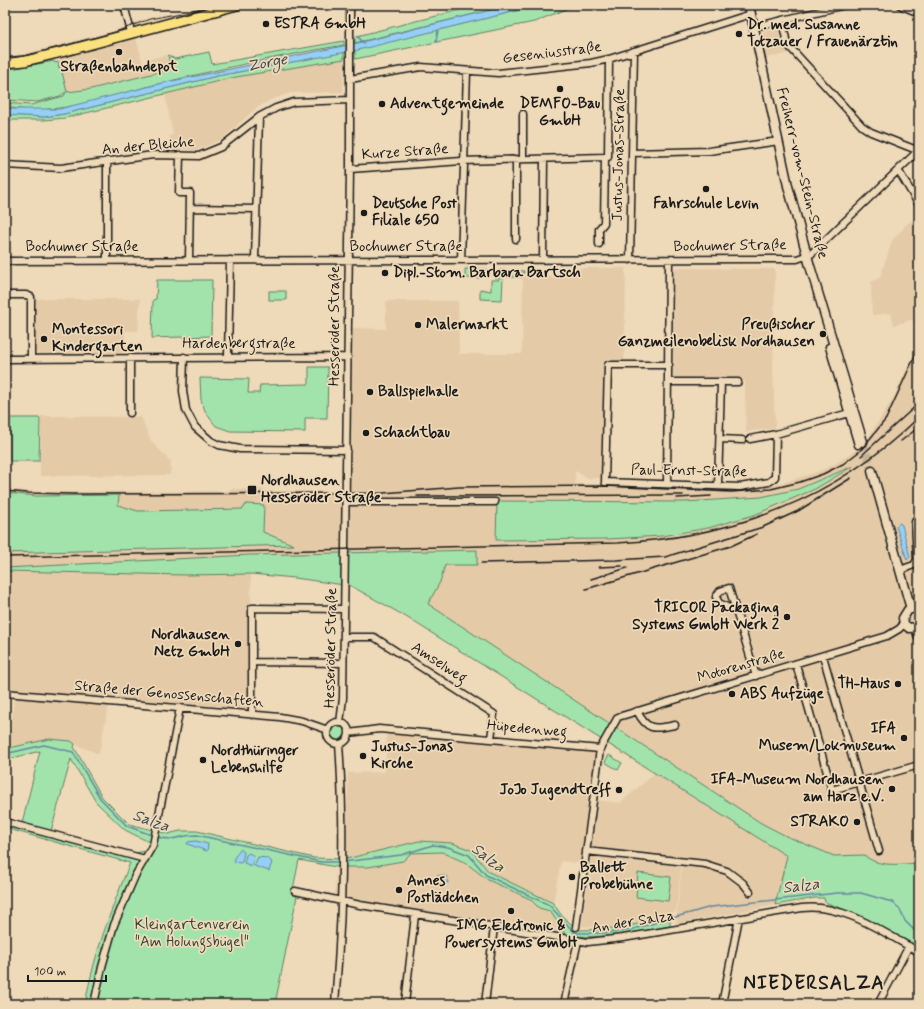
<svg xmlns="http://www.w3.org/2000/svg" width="924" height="1009" font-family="Mynerve,sans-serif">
	<rect width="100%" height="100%" fill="#eed9b8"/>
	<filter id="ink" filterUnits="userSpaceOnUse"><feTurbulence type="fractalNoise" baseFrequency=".025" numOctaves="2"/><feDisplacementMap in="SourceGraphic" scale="8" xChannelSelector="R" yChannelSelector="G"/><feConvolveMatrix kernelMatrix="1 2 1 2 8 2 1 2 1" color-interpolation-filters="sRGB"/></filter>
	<g filter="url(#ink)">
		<path fill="#e4caa7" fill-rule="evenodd" d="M207,6V8L182,15L163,16L134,25L132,23L162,15L181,12Z
			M124,26V29L119,32L16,58V56L118,30Z
			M779,28L782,43L790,53L767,58L762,33Z
			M136,38L143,65L148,63L147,59L168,55L171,69L91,89L66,92L61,68H59L58,62L62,58Z
			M344,59L343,92L290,93L270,100L256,108L221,140L197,150H172L170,136L173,135L165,94L236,77Z
			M919,216V324L911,320L894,325L891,313L872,315L871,282L880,278L893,239L904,228V226Z
			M565,268H625V273H626L624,364L605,363L604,478H588L575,471V484H607L740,489L776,485L820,471L837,463L855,451L869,437L895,395L919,342V882L787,856L775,905L676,924L682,864L589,854L588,864L561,861L553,903L489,872L471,850L419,841L346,859L348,773L385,772L387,733L603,753L597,800L620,803L654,774L403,615L351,586L295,578L251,574L249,709L110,697L99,754L75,744L71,741L49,739L10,747L14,697H5V540L137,511L118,505L119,496H37L7,493H5V489L38,492L229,491L230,489H264L265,491H350L351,328L386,329V301H458L459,354H522L523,277H565ZM848,468L815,489L754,515L708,528L675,535L608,539L496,540L497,501L685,502L761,497L798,489Z
			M674,268L775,269L773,368L775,428L746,432L745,381L736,378H673Z
			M33,299H140L138,331H125V353L39,354L33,351Z
			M41,416L141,417L151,441L171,462L170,475L40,476Z
			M442,852L466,863L488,880L530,899L539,908L550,911L566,935L335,898L336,867H368L403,861L411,853Z
			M591,856L681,866L676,912L646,922L601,928L582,926Z"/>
		<path fill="#a2e3ac" stroke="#5f8064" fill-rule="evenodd" d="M479,5H511L355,43V37L357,36Z
			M541,5H576L534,22L355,59V50Z
			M344,41V45C284,55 224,68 166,82C114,94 59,118 5,107V103L31,105L64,96L66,92L60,96L37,102L7,100L5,99V70L54,61L55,63L58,62L59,68H61L67,92L91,89L171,69L168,55L175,59L209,52L212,64Z
			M344,52V59L236,77L65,118L44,120H5V115L44,117L64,114L217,76Z
			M465,269H486V271H480V278H465Z
			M499,270L524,271L523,277H503L502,300L480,299V289L491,291V280H499Z
			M157,280H212L211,336L152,338L153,300L156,299Z
			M269,291H286V300H269Z
			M309,367H328L327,418H305V432L230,431L216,426L206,413L201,400L200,378L249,379L248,393H259L260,385L309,384Z
			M10,418H40L39,461H10Z
			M853,466L815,489L754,515L708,528L662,536L608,539L496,540L497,501L685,502L761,497L798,489Z
			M5,493L37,496L119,495L118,505L138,511L243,509L246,504L264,505L263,532L294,545L5,553Z
			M477,550V565H445L440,582L428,604L761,823L786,836L834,856L864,855C878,868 901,864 919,863V947L863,918L825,902L824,898H815L775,905L787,856L403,615L351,586L295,578L251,574L185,575L5,571V568L250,555Z
			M330 733a8 8 0 1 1 16 0a8 8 0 1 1-16 0Z
			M49,739L71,741L75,744L74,747L102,797L129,824L168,834L180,831H197L314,858L346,859L419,841L452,843L471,850L489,872L553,903L562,916L578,930C610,930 639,925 670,916V926C636,932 601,940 566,935L550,911L539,908L530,899L488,880L466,863L442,852L411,853L403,861L368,867H336L299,860L292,894L297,896L275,1004H85C94,954 111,910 130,863L5,828V819L22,823L40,751L5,760V749ZM71,759L96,802L125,830L149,842L145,851L135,853L51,831Z
			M609,755L622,763L618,770L605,762Z
			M638,873L671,877L668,901L636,897Z"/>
		<path fill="#96cff5" stroke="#65879e" d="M511,5H540L358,50L217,76L64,114L44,117L5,115V107L14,109H59L167,82L358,43Z
			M900,523L902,525L910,557L907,560L896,526Z
			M196,841L208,844L207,851L187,844L188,842Z
			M240,849L244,852L242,862L240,863L235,862L234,858Z
			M249,853L254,856L252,866L244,863L246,855Z
			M258,857L267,858L272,862L269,871L254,866Z
			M441,875L447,877L448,883L437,881V876Z"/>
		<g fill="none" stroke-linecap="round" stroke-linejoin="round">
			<path stroke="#65879e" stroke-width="1.5" d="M357,36L364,43
				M436,42L438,30
				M5,754L44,745L73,752L100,798L127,826L154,836
				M158,837C173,842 180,835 197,835L321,862H339
				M343,862L401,855L433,845L448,847L469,855L486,875L549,905L575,933H606L630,930L711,907L837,893H861L892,902L899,908L905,921L919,935"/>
			<path stroke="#c4b399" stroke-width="8" stroke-dasharray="8 4" stroke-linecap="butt" d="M863,442L872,471"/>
			<defs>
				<path id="minor" d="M124,5L131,32
					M900,5L919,13
					M782,20L787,44L862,126L871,132L919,151
					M754,27L845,5
					M350,79L421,67L498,73L591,63L609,59L751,14
					M523,114V159
					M632,153L709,151L779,141
					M180,155L179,193H190L189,260
					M107,161V260
					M5,165L61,168L153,155L199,156L221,147L259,117L276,108L294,102L350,100
					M350,169L462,161L605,157
					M898,170L919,205
					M190,208L256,209
					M516,239V159
					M599,244V229L604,223L605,157H608L609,59
					M255,259L259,117
					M461,260L467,71
					M543,260L544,159
					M630,260L634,51
					M5,261L797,259L811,254L919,150
					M5,295H26L31,297V359
					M834,345L829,347L858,445
					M228,356L230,260
					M184,357L183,391L186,410L195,427L211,441L219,445L240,449L347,450
					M5,359L348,357
					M669,365H608L605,482L740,487L769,482L775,477L776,434
					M669,382H738
					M130,413V358
					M720,439L742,440
					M750,439L776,434L849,413
					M667,484L669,260
					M718,486L721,382
					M346,502H495
					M900,570L914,565L917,560L915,522L919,514
					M737,612L719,603L716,597L720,591L729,588L756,676
					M344,637H374L494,714L491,739
					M823,656L879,851
					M252,662L343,663
					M796,664L832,790L919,765
					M5,693L280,717L302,721L328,730
					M637,711C647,731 654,729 675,725
					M252,715V608L344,609
					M327 733a11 11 0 1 1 22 0a11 11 0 1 1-22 0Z
					M340,723L343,698L350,169V5
					M349,733L379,729L600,749
					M5,822L145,859
					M586,851L705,864L727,871L743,883L750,892
					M295,891L360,905L588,942L623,938L802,908C843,903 884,933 919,952
					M576,927L600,749L618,717L887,636L899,629L904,624
					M94,1004L102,967L114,925L135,876L153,845L180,708
					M335,1004C342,920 345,828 339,744
					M405,1004L415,915
					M485,1004L494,927
					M564,1004L578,941
					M722,1004L739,918
					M878,1004L909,946"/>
				<path id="secondary" d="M749,5L788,186L810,266L863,442
					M872,471L911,609
					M919,610L914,608L908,610L903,618L904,624L909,628L919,627
					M916,629L919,637"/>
				<path id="primary" d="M5,63L25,61L58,53L237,5"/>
			</defs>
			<use href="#minor" stroke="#1c1c1c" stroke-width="9"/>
			<use href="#secondary" stroke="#1c1c1c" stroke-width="11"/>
			<use href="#primary" stroke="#1c1c1c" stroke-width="12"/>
			<use href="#minor" stroke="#eed9b8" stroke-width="6"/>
			<use href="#secondary" stroke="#eed9b8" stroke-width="8"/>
			<use href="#primary" stroke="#fbe080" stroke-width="9"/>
			<path stroke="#1c1c1c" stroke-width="1" d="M5,59L25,56L115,32L150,19L181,13L213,5"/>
			<path stroke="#1c1c1c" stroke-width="1.5" d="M901,441L919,427
				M861,456L919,403
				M5,491L27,493L73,494L383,493L459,487L605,486L731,492L771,489L800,482L823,474L843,464L860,451L886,419L919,347
				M417,496L683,495
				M677,498L711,496
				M5,557L617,543C734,537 834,500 919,417
				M481,563L616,560L665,557L763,527L798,511L851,478
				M599,567L622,566
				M591,579L627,568
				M586,589L731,546L757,534"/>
		</g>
	</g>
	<g fill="#1c1c1c" stroke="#eed9b8" stroke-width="1.5">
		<circle cx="266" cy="24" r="4"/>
		<circle cx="739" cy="34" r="4"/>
		<circle cx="119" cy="52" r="4"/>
		<circle cx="560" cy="89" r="4"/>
		<circle cx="382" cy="104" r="4"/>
		<circle cx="706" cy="189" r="4"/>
		<circle cx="364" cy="213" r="4"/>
		<circle cx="385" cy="273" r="4"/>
		<circle cx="418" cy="325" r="4"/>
		<circle cx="823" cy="334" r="4"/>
		<circle cx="44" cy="339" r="4"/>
		<circle cx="370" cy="392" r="4"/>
		<circle cx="366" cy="433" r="4"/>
		<rect x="247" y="485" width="10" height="10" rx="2"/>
		<circle cx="787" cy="617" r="4"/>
		<circle cx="238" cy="644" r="4"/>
		<circle cx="898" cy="684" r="4"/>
		<circle cx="732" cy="694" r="4"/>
		<circle cx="904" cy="738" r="4"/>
		<circle cx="363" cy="756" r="4"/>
		<circle cx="203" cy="760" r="4"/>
		<circle cx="892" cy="789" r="4"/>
		<circle cx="619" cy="790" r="4"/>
		<circle cx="857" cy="822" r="4"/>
		<circle cx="572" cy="877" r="4"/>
		<circle cx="399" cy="890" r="4"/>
		<circle cx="511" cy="911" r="4"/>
	</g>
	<g text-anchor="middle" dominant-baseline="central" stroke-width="3.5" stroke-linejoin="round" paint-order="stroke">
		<g font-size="15" font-weight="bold" fill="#1c1c1c" stroke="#eed9b8" text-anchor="start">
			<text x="274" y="24">ESTRA GmbH</text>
			<text x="747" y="25">Dr. med. Susanne<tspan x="747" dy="17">Totzauer / Frauenärztin</tspan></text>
			<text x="119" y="67" text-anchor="middle">Straßenbahndepot</text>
			<text x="390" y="104">Adventgemeinde</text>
			<text x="560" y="104" text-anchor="middle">DEMFO-Bau<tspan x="560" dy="17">GmbH</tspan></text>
			<text x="372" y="204">Deutsche Post<tspan x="372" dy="17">Filiale 650</tspan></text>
			<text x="706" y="204" text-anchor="middle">Fahrschule Levin</text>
			<text x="393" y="273">Dipl.-Stom. Barbara Bartsch</text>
			<text x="426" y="325">Malermarkt</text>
			<text x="815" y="325" text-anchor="end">Preußischer<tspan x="815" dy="17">Ganzmeilenobelisk Nordhausen</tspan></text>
			<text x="52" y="330">Montessori<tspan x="52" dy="17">Kindergarten</tspan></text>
			<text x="378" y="392">Ballspielhalle</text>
			<text x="374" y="433">Schachtbau</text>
			<text x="261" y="481">Nordhausen<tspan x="261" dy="17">Hesseröder Straße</tspan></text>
			<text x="779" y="608" text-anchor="end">TRICOR Packaging<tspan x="779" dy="17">Systems GmbH Werk 2</tspan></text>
			<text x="230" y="635" text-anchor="end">Nordhausen<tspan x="230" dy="17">Netz GmbH</tspan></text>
			<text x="890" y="684" text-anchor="end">TH-Haus</text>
			<text x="740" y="694">ABS Aufzüge</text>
			<text x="896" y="729" text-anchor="end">IFA<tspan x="896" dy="17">Musem/Lokmuseum</tspan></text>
			<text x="371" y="747">Justus-Jonas<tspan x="371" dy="17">Kirche</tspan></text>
			<text x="211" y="751">Nordthüringer<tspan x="211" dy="17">Lebenshilfe</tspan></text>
			<text x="884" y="780" text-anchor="end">IFA-Museum Nordhausen<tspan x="884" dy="17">am Harz e.V.</tspan></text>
			<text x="611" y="790" text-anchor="end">JoJo Jugendtreff</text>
			<text x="849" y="822" text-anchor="end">STRAKO</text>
			<text x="580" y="868">Ballett<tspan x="580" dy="17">Probebühne</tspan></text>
			<text x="407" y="881">Annes<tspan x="407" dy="17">Postlädchen</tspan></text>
			<text x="511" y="926" text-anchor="middle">IMG Electronic &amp;<tspan x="511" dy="17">Powersystems GmbH</tspan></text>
		</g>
		<g font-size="15" fill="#1c1c1c" stroke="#eed9b8">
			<text transform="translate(552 53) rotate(-7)">Geseniusstraße</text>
			<text transform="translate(148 146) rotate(-5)">An der Bleiche</text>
			<text transform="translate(405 152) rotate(-4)">Kurze Straße</text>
			<text transform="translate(619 155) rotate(-89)">Justus-Jonas-Straße</text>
			<text transform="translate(802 173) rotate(76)">Freiherr-vom-Stein-Straße</text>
			<text transform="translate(730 246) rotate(-1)">Bochumer Straße</text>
			<text x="82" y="247">Bochumer Straße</text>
			<text x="406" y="247">Bochumer Straße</text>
			<text transform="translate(335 326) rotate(-90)">Hesseröder Straße</text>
			<text x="239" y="344">Hardenbergstraße</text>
			<text transform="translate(689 471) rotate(1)">Paul-Ernst-Straße</text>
			<text transform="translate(331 648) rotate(-89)">Hesseröder Straße</text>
			<text transform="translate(439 663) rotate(33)">Amselweg</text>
			<text transform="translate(741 666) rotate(-16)">Motorenstraße</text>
			<text transform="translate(169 694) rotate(5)">Straße der Genossenschaften</text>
			<text transform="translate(527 729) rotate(5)">Hüpedenweg</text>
			<text transform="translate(633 922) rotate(-9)">An der Salza</text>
		</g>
		<g font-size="15" fill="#374439" stroke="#eed9b8">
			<text x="192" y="925">Kleingartenverein<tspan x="192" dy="17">"Am Holungsbügel"</tspan></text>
		</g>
		<g font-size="16" font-style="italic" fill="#3a4952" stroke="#eed9b8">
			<text transform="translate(267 63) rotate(-11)">Zorge</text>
			<text transform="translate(151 821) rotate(20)">Salza</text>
			<text transform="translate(488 858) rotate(37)">Salza</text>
			<text transform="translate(801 886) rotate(-7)">Salza</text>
		</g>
		<g font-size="19" font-weight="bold" letter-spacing="1" fill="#1c1c1c" stroke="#eed9b8">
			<text x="814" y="983">NIEDERSALZA</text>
		</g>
	</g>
	<rect width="924" height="1009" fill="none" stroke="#eed9b8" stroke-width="20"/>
	<rect x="10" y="10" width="904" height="989" fill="none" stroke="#1c1c1c" stroke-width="1.5" filter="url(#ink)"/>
	<path d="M28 975v6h78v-6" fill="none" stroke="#1c1c1c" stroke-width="2"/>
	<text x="34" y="975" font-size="12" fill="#1c1c1c" stroke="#eed9b8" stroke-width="3" paint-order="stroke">100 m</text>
</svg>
